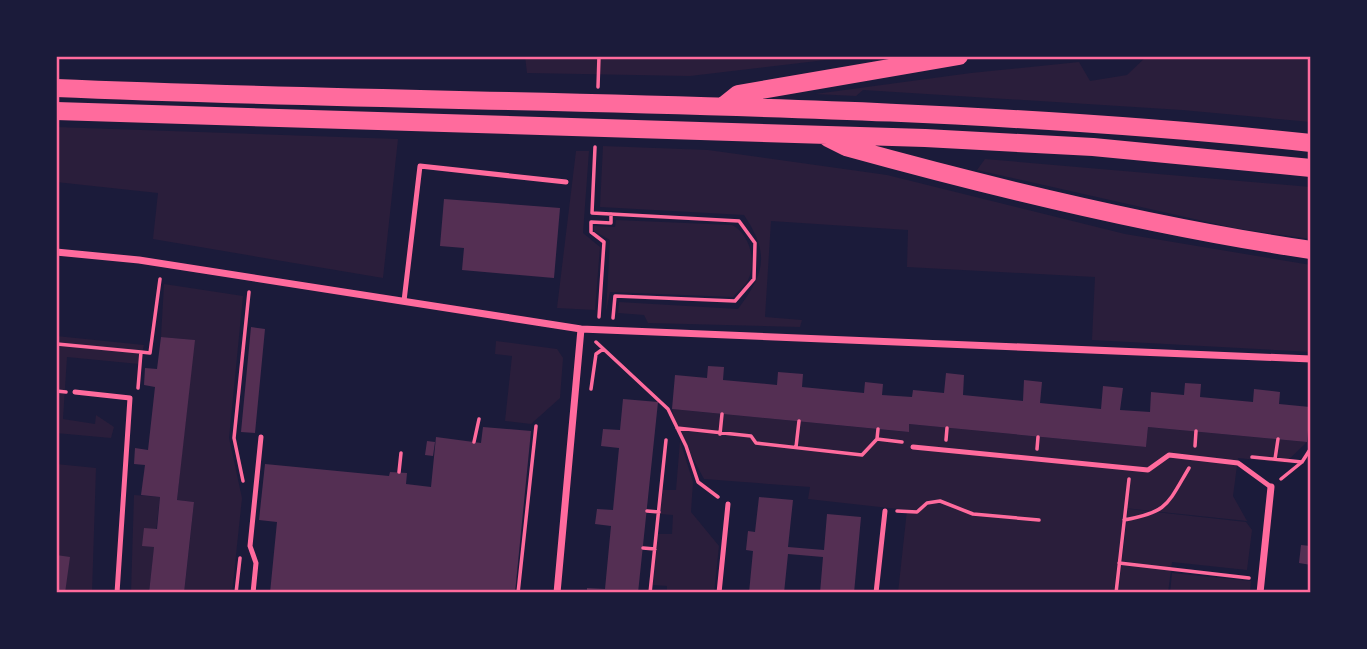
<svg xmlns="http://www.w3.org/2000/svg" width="1367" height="649" font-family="'Golos Text',sans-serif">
	<rect width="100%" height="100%" fill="#1b1b3a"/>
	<path fill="#2a1e3b" d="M525,56H859L690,76L527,73Z
		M1147,56H1311V122L1182,110L863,90L856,96L815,94L971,73L1079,62L1090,81L1127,75Z
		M56,127L398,139L383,278L153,239L158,193L56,182Z
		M603,146L708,150L887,175L1125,234L1311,265V352L1092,340L1095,277L907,267L908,230L771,221L765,317L802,320L800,327L648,323L644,315L618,313L619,302L738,309C765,273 770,254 744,215L600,207Z
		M576,151H589L583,233L600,247L595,310L557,308Z
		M985,159L1311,187V239L1234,228L977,170Z
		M616,220L732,225C750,234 757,262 748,280C745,286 737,292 733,297L610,292L606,312L610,240L594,231V226L615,227Z
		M164,284L243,296L229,438L242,498L232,593H184L194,502L177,500L194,340L161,337Z
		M56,336L144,345L139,364L67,357L63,419L95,424L96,415L114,427L111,438L56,433Z
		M496,341L557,349L563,358L560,398L531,424L505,421L512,356L495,354Z
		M672,409L908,432L909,424L1146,447L1148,427L1307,442L1285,463L1238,458L1233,496L1247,521L1124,508L1114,593H898L907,510L808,499L810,487L704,479L677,428Z
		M680,441L693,482L691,512L719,546L714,593H667V586L653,585L658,534H672L673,515L660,514L663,490H676Z
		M56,464L96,468L92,593H56Z
		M134,495L160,497L149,593H131Z
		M1128,509L1246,522L1252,530L1247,570L1172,562L1168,593H1118Z
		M1172,573L1251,581L1250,593H1170Z"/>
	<path fill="#542f53" d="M444,199L560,208L554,278L462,270L464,248L440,246Z
		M251,327L265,329L255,433L241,432Z
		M161,337L195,340L177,500L194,502L184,593H149L154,547L142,546L144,528L157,529L160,497L141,495L145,465L134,464L135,448L148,450L155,387L144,385L145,368L157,369Z
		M708,366L724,367L723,380L777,385L778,372L803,374L802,387L864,393L865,382L883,384L882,395L912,397L913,390L944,393L946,373L964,375L963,395L1023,401L1024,380L1042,382L1040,403L1101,409L1103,386L1123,388L1120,410L1150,412L1151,392L1184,395L1185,383L1201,384L1200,397L1253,402L1254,389L1280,392L1279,404L1310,407L1307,442L1148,427L1146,447L909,424V432L672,409L675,375L707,378Z
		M623,399L658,402L638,593H587V588L605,589L611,526L595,524L597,509L613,510L619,448L601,446L603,429L620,430Z
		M483,427L531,431L515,593H270L277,522L259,520L265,464L389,476L390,472L407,473L406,484L431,487L436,437L481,443Z
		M427,441L435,442L433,456L425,455Z
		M759,497L793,500L788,547L824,550L827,514L861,517L854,593H820L823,557L788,554L784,593H749L753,551L746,550L748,531L755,532Z
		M1301,545L1311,546V565L1299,563Z
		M56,555L70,557L65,593H56Z"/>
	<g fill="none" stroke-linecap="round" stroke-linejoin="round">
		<path stroke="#ff6b9d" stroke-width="3.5" d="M598,87L599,56
			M595,147L592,213L739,221L755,243L754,279L735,301L615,296L613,318
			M599,317L604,242L591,232V222L611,223V214
			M596,342L668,409L686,446L698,482L718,497
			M56,358L57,344L141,352
			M138,388L141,352L150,353L160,279
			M591,389L596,354L603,349
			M56,391L66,392
			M677,428L751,436L756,443L862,455L877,439L902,442
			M720,434L722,414
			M877,439L878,429
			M946,440L947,428
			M474,442L479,419
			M1195,446L1196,431
			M796,447L799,421
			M1037,449L1038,437
			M1252,457L1302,462
			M1275,459L1278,439
			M399,472L401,453
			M1281,479L1302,462L1311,448
			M243,481L234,438L249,292
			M647,511L659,512
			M897,511L917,512L927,503L940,501L973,514L1039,520
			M1124,520C1168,512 1167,505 1189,468
			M643,548L655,549
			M1119,563L1249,578
			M236,593L240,558
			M518,593L536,426
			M650,593L666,440
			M1116,593L1129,479"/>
		<path stroke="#ff6b9d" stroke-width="5" d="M404,301L420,166L566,182
			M75,392L130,398L117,593
			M913,447L1148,470L1169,455L1238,463L1271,487
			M253,593L256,563L250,546L261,437
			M719,593L728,504
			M876,593L885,511"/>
		<path stroke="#ff6b9d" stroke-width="7" d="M56,252L139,260L581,329L1311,359
			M557,593L581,329
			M1260,593L1271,487"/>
		<path stroke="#ff6b9d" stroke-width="18" d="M56,88C474,106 894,98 1311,143
			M723,106L738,94L959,56
			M56,111L925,138L1093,147L1311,168
			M828,138L846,147C998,189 1154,227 1311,250"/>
	</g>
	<rect width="1367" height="649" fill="none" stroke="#1b1b3a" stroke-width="116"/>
	<rect x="58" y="58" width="1251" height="533" fill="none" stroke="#ff6b9d" stroke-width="2.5"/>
</svg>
